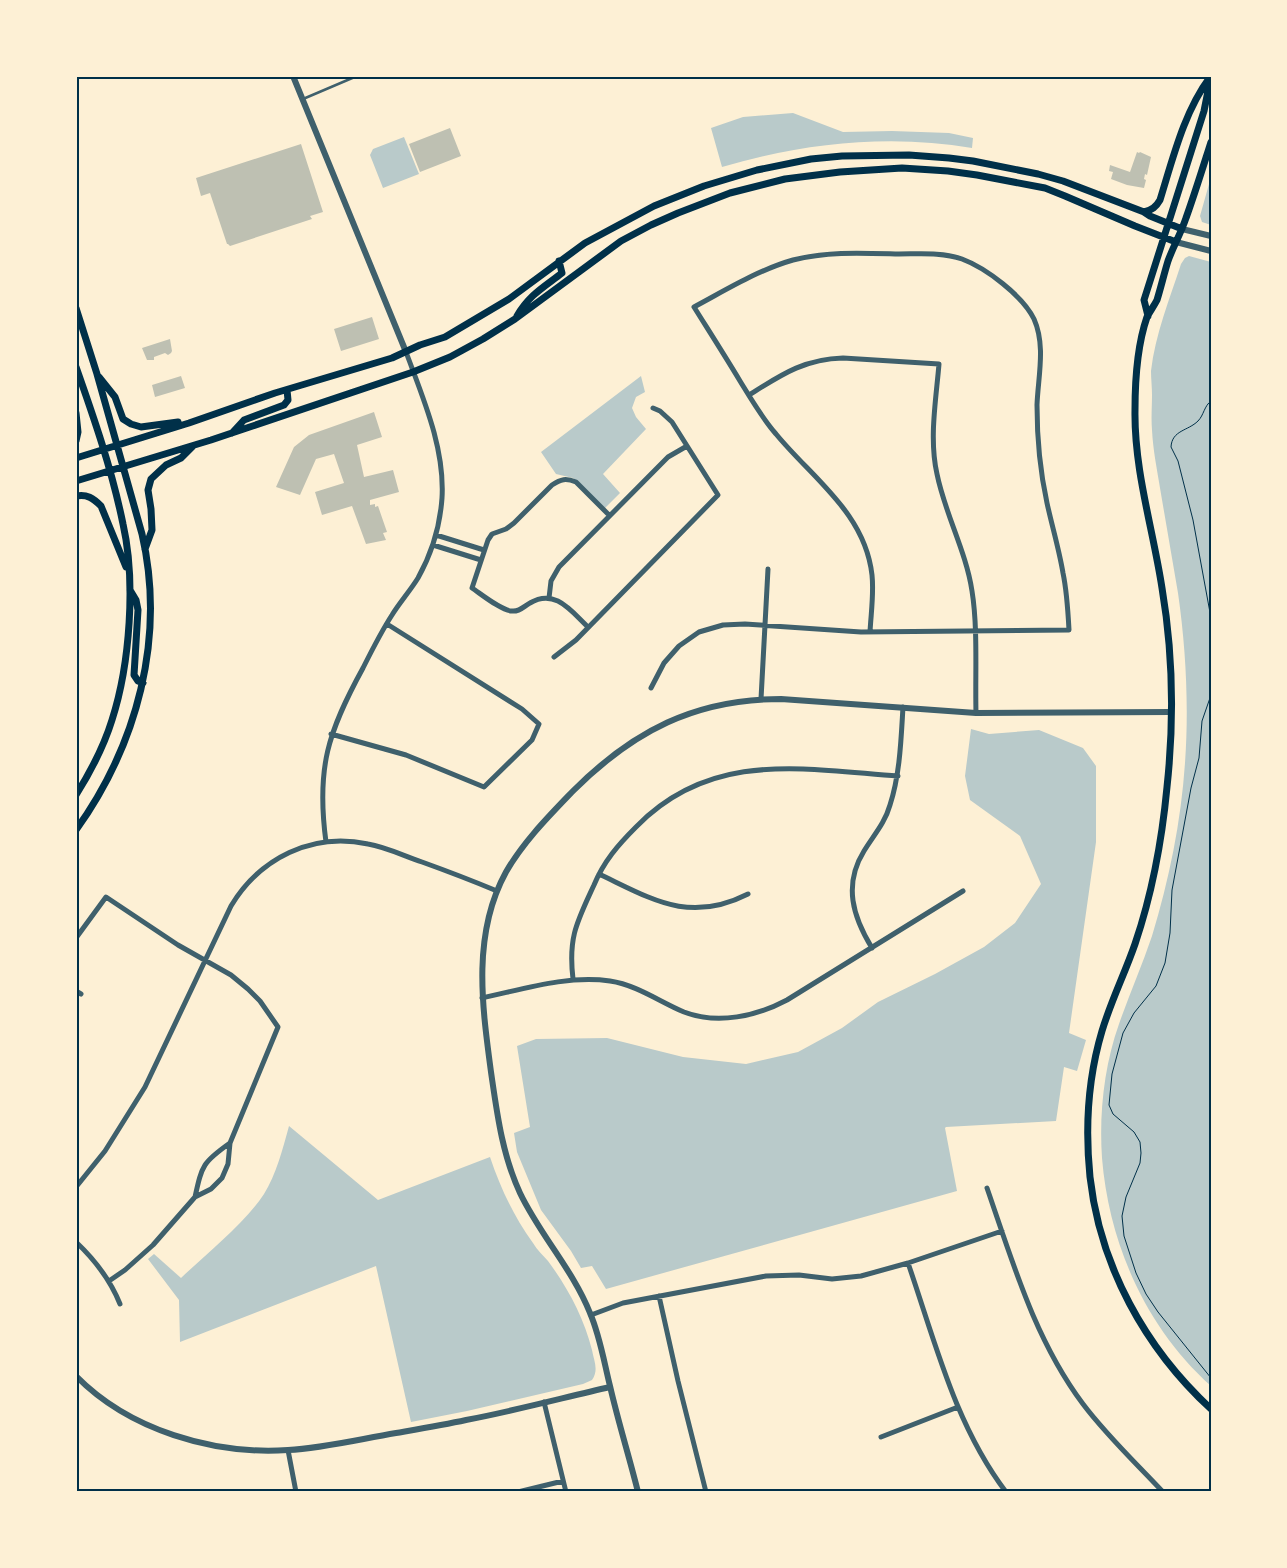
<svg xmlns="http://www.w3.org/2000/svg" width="1287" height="1568" font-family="'Fira Sans',sans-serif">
	<rect width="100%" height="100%" fill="#fdf0d5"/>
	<path fill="#b9caca" d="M793,113L843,132L892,131L949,133L973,138L972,148C889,134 803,143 722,167L711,128L743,117Z
		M404,137L419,174L383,188L370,155L373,149Z
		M1211,177V225L1202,222L1200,216Z
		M1189,256L1211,262V1386C1146,1328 1109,1244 1102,1158C1099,1114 1104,1066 1119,1024C1129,995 1142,966 1152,936C1169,880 1181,822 1185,763C1189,706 1186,649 1178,593C1172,558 1166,523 1160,488C1157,469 1153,450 1152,430C1151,418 1152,407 1152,395C1152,387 1151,379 1151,371C1155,335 1170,298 1181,264L1185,258Z
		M641,376L645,392L636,397L632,408L636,417L646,429L603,474L620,493L605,508L573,478L556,474L541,452Z
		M971,729L989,734L1039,730L1083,748L1096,766V842L1069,1033L1086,1040L1077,1071L1064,1067L1056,1121L946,1127L945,1128L957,1191L606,1289L592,1266L581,1268L571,1251L541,1210L517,1152L514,1133L530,1127L517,1046L536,1039L607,1038L683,1057L746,1064L798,1052L842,1028L878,1002L935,974L984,947L1015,923L1041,884L1020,836L970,800L965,776Z
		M289,1126L378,1200L490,1157C500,1187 514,1217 533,1243C537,1250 543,1255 548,1261C568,1288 584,1318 592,1350C594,1361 599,1370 592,1380L583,1384L467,1411L411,1422L376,1266L180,1342L179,1300L148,1259L154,1254L181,1278C206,1254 245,1223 264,1194C276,1175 283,1148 289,1126Z"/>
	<path fill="#bec0b2" d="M450,128L461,156L420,172L409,144Z
		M301,144L323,212L310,216L312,219L230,246L228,244H227L210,193L201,196L196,178Z
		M1137,152L1139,153L1140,152L1151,157L1147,175L1145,174L1144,179L1146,180L1144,188L1127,185L1111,179L1113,172L1109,171L1110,165L1130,172Z
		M372,317L379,339L341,351L334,329Z
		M170,339L172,351L171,353L168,355L165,353L154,357V360H147L142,348Z
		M181,376L185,388L155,397L152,385Z
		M374,412L382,437L357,445L364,477L393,470L399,492L370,500V505L375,504V507L378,506L387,532L383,533L386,540L366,544L352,506L322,515L315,492L344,483L334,454L316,459L300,495L276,487L294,447L309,435Z"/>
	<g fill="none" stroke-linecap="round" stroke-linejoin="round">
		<path stroke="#003049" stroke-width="1" d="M1211,401C1204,406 1204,415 1198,421C1188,431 1172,430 1171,447L1178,461L1193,520L1211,618
			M1211,695L1202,721L1199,758L1191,788L1172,890L1170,933L1165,963L1156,986L1134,1013L1123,1033L1112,1074L1109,1105L1113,1114L1134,1132L1140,1142L1141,1153L1140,1163L1126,1197L1122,1216L1124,1236L1136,1273L1146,1294L1158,1312L1211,1378"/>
		<path stroke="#3f606c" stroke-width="2.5" d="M303,99L357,76"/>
		<path stroke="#3f606c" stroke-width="5" d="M749,395C781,375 804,359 843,358L939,364C936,400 929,439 937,474C945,514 966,551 972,591C978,628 975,675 976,713
			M436,535L484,550
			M433,545L481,560
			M549,598L551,581L559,567L668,457L687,446
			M588,627C571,611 555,588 530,603C524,606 520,612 512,611C502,611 481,594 472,588L488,540L492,534L506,529L514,523L552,485C561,479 566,478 576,482L609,515
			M554,657L576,640L718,495L672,422L660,411L653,408
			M651,688L664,663L679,646L699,632L723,625L745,624L861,632L1069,630C1068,611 1067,592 1063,573C1059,549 1052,526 1047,503C1040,471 1037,438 1037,405C1038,377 1046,346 1034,319C1023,296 986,268 962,259C942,252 920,254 899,254C863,253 828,251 793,260C758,270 726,290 694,307C709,331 725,356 740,381C751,399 762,418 776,434C813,479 865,513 872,575C874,594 871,613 870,632
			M761,699L768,569
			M331,734L406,755L484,787L532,740L539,724L522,709L387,624
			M326,842C316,768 328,732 363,668C372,650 381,632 392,615C400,602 410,591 418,578C432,553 440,526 442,498C445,448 423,398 406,352
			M599,874C652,899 689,924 748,894
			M76,938L106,897L178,945L231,975L248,989L260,1001L278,1027L230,1143L228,1164L222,1178L211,1189L195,1197L153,1245L125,1270L109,1281
			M872,948C853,917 843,885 864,851C873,836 885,823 890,805C900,774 901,740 903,707
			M573,979C568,937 577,922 594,885C604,861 618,845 636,827C711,750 802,769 898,776
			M76,991L81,994
			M482,998C524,989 567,975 610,981C637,985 660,1002 684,1012C718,1025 757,1016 787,1000L963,891
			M76,1187L105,1151L145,1087L231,906C260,858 312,832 368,844C386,847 404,856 422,862C447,871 473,881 497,891
			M987,1188C1013,1263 1035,1340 1083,1404C1107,1436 1136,1463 1163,1492
			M195,1197C202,1165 203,1162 230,1143
			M76,1242C95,1260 110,1279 120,1304
			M908,1263C935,1341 955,1425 1006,1492
			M659,1296L678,1381L706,1492
			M591,1315L623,1303L766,1276L799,1275L832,1279L861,1276L908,1263L1002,1231
			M544,1402L566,1492
			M881,1437L958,1407
			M288,1450L296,1492
			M518,1492L563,1481"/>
		<path stroke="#3f606c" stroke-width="6" d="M293,76L406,352
			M1182,229L1211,236
			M1176,242L1211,251
			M76,1376C129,1430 213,1455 288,1450C324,1448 360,1439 396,1433C419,1429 443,1425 466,1420C514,1411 562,1398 610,1387
			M638,1492C629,1456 618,1421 610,1386C604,1362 600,1336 590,1313C573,1270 540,1235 520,1193C502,1154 497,1113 491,1072C482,1005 472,934 506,872C524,841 549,816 573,791C633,731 695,699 781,699L976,713L1171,712"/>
		<path stroke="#003049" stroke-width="7" d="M1211,142C1203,167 1195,193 1186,218C1181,233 1173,247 1168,261C1164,274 1161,287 1157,300C1154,306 1150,311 1147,317C1137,346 1135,380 1135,410C1134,470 1153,529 1162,588C1173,653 1174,722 1167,787C1162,840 1152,894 1135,944C1125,973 1111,1001 1102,1031C1088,1078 1085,1128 1090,1177C1100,1266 1145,1348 1211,1409
			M1144,212C1152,210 1156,207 1160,200C1173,158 1184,112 1210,77
			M76,308L97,374L142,534C166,638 137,745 76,830
			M517,316C529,295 544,287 562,273L559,261
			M1148,316L1144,300L1204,111L1211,76
			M76,367C94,418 112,470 123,524C136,581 130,664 112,720C104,746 91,771 76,795
			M99,377L115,397L123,419L131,424L141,427L178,422
			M76,413L78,432L76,441
			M232,433L244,420L284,405L288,400L287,390
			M76,458L189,423L275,393L392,358L420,345L445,337L509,299L585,243L654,206L704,186L757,170L811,159L842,156L909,155L949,158L973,161L1038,174L1063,181L1144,212L1150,216L1182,229
			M76,481L211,440L413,372L450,357L483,339L515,319L621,241L651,225L678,213L730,193L785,179L840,172L902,168L948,171L977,175L1045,188L1065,196L1135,226L1176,242
			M76,496C87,494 93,498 101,506L126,567
			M145,549L152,530L151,509L148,490L151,479L166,465L181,458L193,446
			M130,590L136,600L138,610L134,675L138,681L143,683"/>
	</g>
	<rect width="1287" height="1568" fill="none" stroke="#fdf0d5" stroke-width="155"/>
	<rect x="78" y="78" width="1132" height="1412" fill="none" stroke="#003049" stroke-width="2"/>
</svg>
